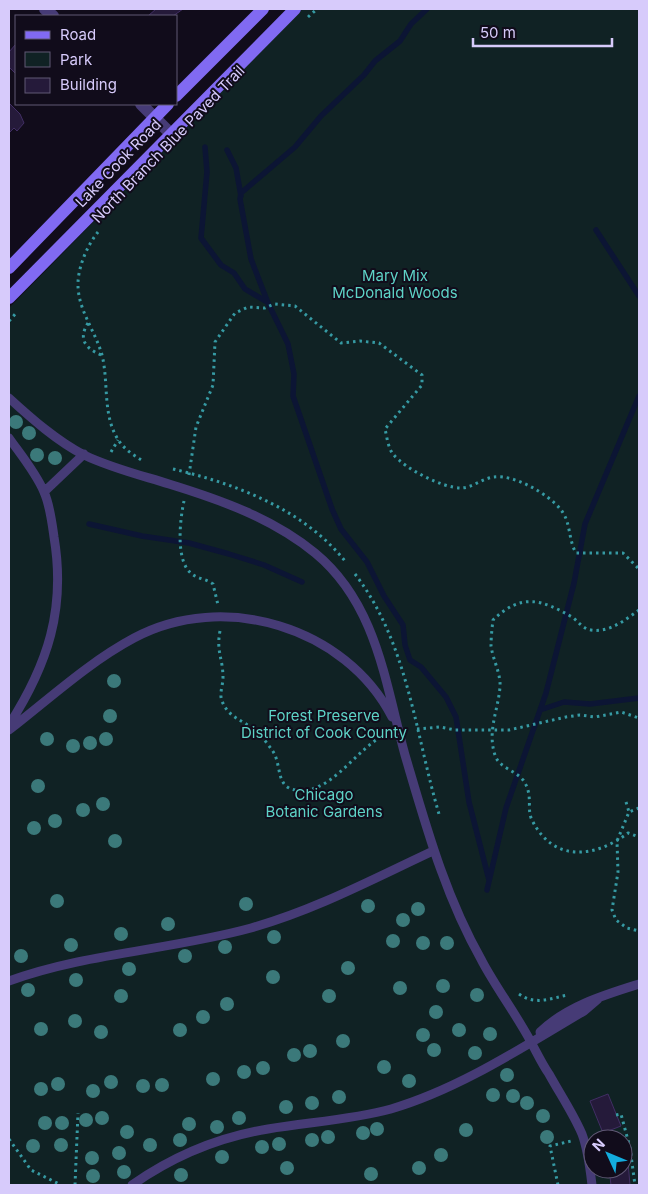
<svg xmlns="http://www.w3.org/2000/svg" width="648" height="1194" font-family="Inter,sans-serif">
	<rect width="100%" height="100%" fill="#110c1b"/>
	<path fill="#102224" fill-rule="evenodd" d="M302,9H639V1185H9V308ZM593,1139H623V1169H593Z"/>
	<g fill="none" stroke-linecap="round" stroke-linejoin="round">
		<path stroke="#0c1534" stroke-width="5.5" d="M427,9L411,24L400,41L375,61L364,75L321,116L295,147L241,193L240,199L251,259L268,303L288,344L294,374L293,396L332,509L341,529L367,562L384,596L403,625L405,645L410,660L421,667L446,697L456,717L469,802L489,880
			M205,147L207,172L201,238L221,265L234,273L245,289L267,302
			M227,150L236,168L241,196
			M596,230L639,296
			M89,524L142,536L189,543L229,554L264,565L302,582
			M540,710L564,702L590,704L639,698
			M487,890L506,808L546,693L574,583L585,524L639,396"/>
	</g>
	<path fill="#251a3a" stroke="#412e64" d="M156,9H183L173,16H148Z
		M16,44V74L9,67V52Z
		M9,103L20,114L24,123L17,131L14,128L9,133Z
		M608,1094L621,1126L603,1133L590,1101Z
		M623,1151H627L630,1185H611L609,1169H623Z"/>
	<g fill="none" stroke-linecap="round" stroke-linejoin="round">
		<path stroke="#369aa3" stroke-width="3" stroke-dasharray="2.5 4" stroke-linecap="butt" d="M308,17L317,9
			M98,232C87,246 79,265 78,282C77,309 95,330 102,355C109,383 102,416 119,441C125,450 135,456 143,461
			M9,321L17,312
			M88,323C78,339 85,348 101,355
			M111,452L118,440
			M173,469C236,484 303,509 345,561
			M189,475L196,427L213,385L215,342L235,313L248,307L265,308L274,304L295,306L341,343L360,341L379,343L422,375V385L385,429C387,437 388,448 393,454C405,469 443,488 461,488C472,488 483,478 494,477C513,474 549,494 561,510C571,522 568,539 576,553H623L639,569
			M184,501C180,519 175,562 192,574C198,579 207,579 213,584L218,605
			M355,574C408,643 415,733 439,814
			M639,610C625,620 609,633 591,630C583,629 578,621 572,617C541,599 521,593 493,620C492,628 491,638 491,646C493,660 501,674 500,687C498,711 487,731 495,755C499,768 515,770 523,780C534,795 526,809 532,820C553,863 595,858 628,833L639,837
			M220,631C216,652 223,658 223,678C223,685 219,694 222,701C228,717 242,720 255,730C261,735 267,743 272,750C284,766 272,794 307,790C336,786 359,747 386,734
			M417,729L440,727L455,730H509L566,717L580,715L595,717L621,712L639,718
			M626,802L629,812
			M639,808L629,812L617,841L618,872L612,910L616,920L627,928L639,931
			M519,994C536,1006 551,998 568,995
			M616,1115L621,1114L630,1148L635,1185
			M9,1139L31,1170L61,1185
			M75,1185L78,1113
			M558,1185L550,1146L571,1141"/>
		<path stroke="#463b76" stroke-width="9" d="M9,398C32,419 57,441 84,455C111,468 140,475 169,484C221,500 272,518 315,553C377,604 385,683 405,755C426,826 445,896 482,961C497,989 516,1014 531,1042C537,1053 542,1064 549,1074C560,1094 573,1113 582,1134C588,1150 590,1168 592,1185
			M9,438C21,455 36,473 44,492C50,505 52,523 54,537C66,609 48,664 9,725
			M44,492L84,454
			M9,730C49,699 89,662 134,638C223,590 346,627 392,717
			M9,981C86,953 171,950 251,928C315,910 373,879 433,851
			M540,1032C567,1006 604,995 639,984
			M132,1185C172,1157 219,1137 268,1129C309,1122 351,1120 391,1109C459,1089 523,1047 584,1011L598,999"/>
		<path stroke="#463b76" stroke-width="12" d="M45,9L53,16
			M141,104L170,133"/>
		<path stroke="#816af2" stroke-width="12" d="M176,96L263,9
			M9,268L168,104
			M9,298L295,9"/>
	</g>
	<g fill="#3b797a">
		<circle cx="16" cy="422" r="7"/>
		<circle cx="29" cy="433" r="7"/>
		<circle cx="37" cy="455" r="7"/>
		<circle cx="55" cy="458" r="7"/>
		<circle cx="114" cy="681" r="7"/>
		<circle cx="110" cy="716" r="7"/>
		<circle cx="47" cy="739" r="7"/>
		<circle cx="106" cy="739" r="7"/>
		<circle cx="90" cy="743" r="7"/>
		<circle cx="73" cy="746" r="7"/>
		<circle cx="38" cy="786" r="7"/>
		<circle cx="103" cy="804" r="7"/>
		<circle cx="83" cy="810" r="7"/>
		<circle cx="55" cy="821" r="7"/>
		<circle cx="34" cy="828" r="7"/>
		<circle cx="115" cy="841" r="7"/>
		<circle cx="57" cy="901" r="7"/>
		<circle cx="246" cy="904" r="7"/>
		<circle cx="368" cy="906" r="7"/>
		<circle cx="418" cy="909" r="7"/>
		<circle cx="403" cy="920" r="7"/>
		<circle cx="168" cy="924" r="7"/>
		<circle cx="121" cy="934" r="7"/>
		<circle cx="274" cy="937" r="7"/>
		<circle cx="393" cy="941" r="7"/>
		<circle cx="423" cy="943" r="7"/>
		<circle cx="447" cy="943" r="7"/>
		<circle cx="71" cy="945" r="7"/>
		<circle cx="225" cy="947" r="7"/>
		<circle cx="21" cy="956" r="7"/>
		<circle cx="185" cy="956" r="7"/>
		<circle cx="348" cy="968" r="7"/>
		<circle cx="129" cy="969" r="7"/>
		<circle cx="273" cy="977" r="7"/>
		<circle cx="76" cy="980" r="7"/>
		<circle cx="443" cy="986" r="7"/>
		<circle cx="400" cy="988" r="7"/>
		<circle cx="28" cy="990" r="7"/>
		<circle cx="477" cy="995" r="7"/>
		<circle cx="121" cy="996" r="7"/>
		<circle cx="329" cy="996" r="7"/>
		<circle cx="227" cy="1004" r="7"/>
		<circle cx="436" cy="1012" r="7"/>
		<circle cx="203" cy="1017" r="7"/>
		<circle cx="75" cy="1021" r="7"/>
		<circle cx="41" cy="1029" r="7"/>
		<circle cx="180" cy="1030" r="7"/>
		<circle cx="459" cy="1030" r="7"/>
		<circle cx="101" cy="1032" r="7"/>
		<circle cx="490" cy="1034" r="7"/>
		<circle cx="423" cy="1035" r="7"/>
		<circle cx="343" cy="1041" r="7"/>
		<circle cx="434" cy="1050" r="7"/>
		<circle cx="310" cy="1051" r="7"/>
		<circle cx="475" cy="1053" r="7"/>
		<circle cx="294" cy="1055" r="7"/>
		<circle cx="384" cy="1067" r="7"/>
		<circle cx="263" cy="1068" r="7"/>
		<circle cx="244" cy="1072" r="7"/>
		<circle cx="507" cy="1075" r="7"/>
		<circle cx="213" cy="1079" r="7"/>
		<circle cx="409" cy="1081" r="7"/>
		<circle cx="111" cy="1082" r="7"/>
		<circle cx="58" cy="1084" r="7"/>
		<circle cx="162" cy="1085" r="7"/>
		<circle cx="143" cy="1086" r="7"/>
		<circle cx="41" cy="1089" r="7"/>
		<circle cx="93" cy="1091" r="7"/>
		<circle cx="493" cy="1095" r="7"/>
		<circle cx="513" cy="1096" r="7"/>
		<circle cx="339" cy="1097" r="7"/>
		<circle cx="312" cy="1103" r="7"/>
		<circle cx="527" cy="1103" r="7"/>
		<circle cx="286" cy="1107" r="7"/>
		<circle cx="543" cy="1116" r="7"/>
		<circle cx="102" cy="1118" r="7"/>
		<circle cx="239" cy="1118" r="7"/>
		<circle cx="86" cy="1120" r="7"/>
		<circle cx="45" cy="1123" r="7"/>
		<circle cx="62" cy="1123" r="7"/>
		<circle cx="189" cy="1124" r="7"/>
		<circle cx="217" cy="1127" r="7"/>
		<circle cx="377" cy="1129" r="7"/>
		<circle cx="466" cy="1130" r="7"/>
		<circle cx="127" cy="1132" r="7"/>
		<circle cx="363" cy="1133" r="7"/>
		<circle cx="328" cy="1137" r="7"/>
		<circle cx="547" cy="1137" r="7"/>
		<circle cx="180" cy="1140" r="7"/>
		<circle cx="312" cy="1140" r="7"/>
		<circle cx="279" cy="1144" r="7"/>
		<circle cx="61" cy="1145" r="7"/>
		<circle cx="150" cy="1145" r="7"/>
		<circle cx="33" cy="1146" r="7"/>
		<circle cx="262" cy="1147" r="7"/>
		<circle cx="119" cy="1153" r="7"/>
		<circle cx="441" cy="1155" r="7"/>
		<circle cx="222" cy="1157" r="7"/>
		<circle cx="92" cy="1158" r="7"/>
		<circle cx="287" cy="1168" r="7"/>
		<circle cx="419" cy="1168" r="7"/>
		<circle cx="124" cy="1172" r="7"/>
		<circle cx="371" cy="1174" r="7"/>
		<circle cx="181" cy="1175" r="7"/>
		<circle cx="93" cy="1176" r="7"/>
	</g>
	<g text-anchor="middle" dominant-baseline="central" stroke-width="4" stroke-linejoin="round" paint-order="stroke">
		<g font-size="15" fill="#d7cbfb" stroke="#110c1b">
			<text transform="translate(168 144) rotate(-46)">North Branch Blue Paved Trail</text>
			<text transform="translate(118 163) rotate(-46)">Lake Cook Road</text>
		</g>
		<g font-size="15" fill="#5ed3c7" stroke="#110c1b">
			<text x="395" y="275">Mary Mix<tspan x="395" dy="17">McDonald Woods</tspan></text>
			<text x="324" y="715">Forest Preserve<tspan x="324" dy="17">District of Cook County</tspan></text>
			<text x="324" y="794">Chicago<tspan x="324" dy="17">Botanic Gardens</tspan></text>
		</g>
	</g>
	<rect width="648" height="1194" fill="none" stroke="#d7cbfb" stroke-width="20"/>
	<rect x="15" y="15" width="162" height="90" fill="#110c1b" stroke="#605875"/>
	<rect x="25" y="31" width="25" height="8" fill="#816af2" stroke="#605875"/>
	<text x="60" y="40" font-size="15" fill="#d7cbfb">Road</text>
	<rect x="25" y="52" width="25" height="15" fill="#102224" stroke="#605875"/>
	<text x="60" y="65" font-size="15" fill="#d7cbfb">Park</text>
	<rect x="25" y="78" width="25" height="15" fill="#251a3a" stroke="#605875"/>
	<text x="60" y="90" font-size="15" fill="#d7cbfb">Building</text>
	<g transform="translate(608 1154) rotate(314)"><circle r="24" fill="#110c1b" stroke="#605875"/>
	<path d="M0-4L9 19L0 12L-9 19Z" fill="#13acde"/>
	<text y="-8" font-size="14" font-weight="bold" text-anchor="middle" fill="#d7cbfb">N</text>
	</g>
	<path d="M473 38v8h139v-8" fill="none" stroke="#d7cbfb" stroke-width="2.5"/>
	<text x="480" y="38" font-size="15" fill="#d7cbfb" stroke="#110c1b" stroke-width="4" paint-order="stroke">50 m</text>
</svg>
